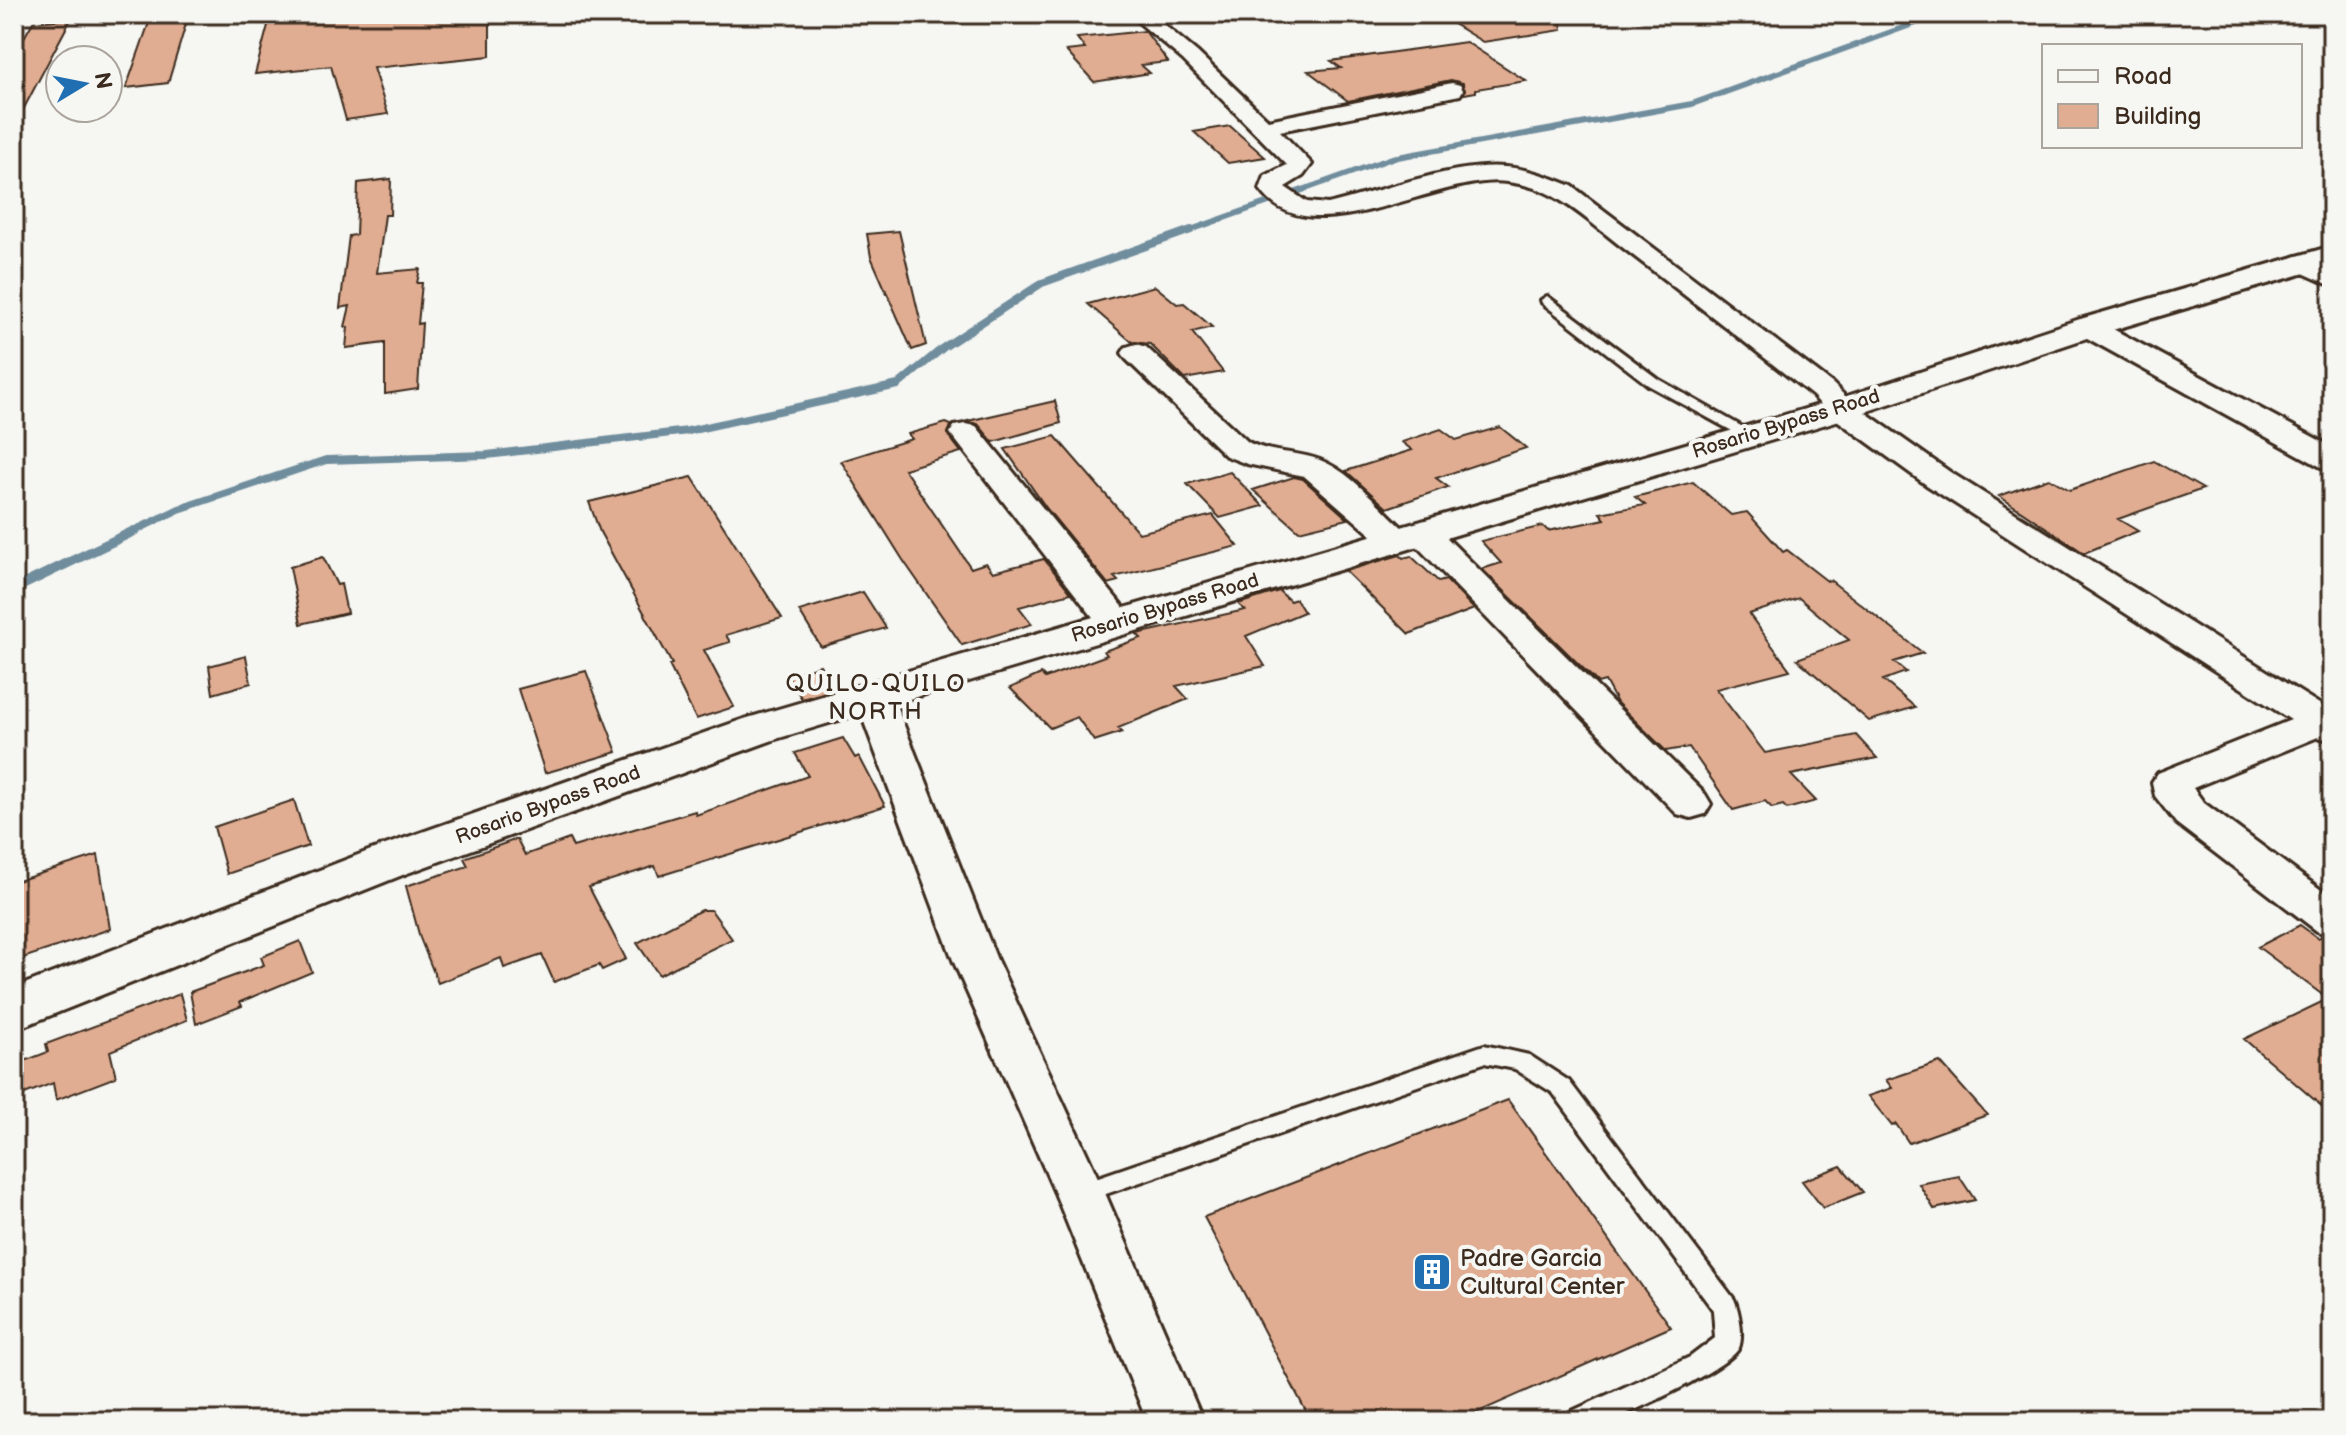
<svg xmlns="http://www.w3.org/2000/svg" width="2346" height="1435" font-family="'Balsamiq Sans',sans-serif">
	<rect width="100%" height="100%" fill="#f6f6f2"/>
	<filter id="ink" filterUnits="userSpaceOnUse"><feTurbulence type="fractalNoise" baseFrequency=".0125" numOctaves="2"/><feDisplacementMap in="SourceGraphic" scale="16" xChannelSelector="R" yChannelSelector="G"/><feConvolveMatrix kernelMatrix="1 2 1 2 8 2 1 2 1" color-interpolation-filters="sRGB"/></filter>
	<g filter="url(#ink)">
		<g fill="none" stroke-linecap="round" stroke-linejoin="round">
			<path stroke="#6f8d9d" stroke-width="6" d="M1185,232L1392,158L1692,104L1941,14"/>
			<path stroke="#6f8d9d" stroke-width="8" d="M130,533L179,509L326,460L487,455L688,431L898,385L944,347L1042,283L1191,230"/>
			<path stroke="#6f8d9d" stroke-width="10" d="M14,589L134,531"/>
		</g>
		<path fill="#e0ad92" stroke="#3b2a1e" stroke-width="2" d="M152,14H189L168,83L126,88Z
			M271,14H490V56L373,68L388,114L346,120L331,66L255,74Z
			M1437,14H1560L1562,30L1483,42Z
			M71,19L55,49L14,127V55L33,22Z
			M1145,31L1168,62L1141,65L1150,73L1094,82L1066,51L1085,49L1077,38Z
			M1466,42L1526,81L1476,89V92L1464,94L1463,83L1451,80L1348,101L1308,71L1341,68L1331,61Z
			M1230,126L1265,157L1228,163L1194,132Z
			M391,179L390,215H385L377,273L420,269L417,283H422L418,324L422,323L418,389L385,394V343L346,348L348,327H345L350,306L340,308L349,236L356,235L358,183Z
			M899,231L926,345L912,350L871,257L867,234Z
			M1155,286L1177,304L1184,303L1212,327L1192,332L1223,372L1185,379L1150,344L1132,342L1088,304Z
			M1055,401L1061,423L993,442L978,424L968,421Z
			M946,423L951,425L948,435L961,452L904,469L971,568L986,563L993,572L1044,559L1071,593L1019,607L1032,624L962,645L903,560L841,461L912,439L908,434Z
			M1500,427L1526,448L1436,478L1448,487L1387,508L1346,471L1412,450L1402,442L1441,429L1456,440Z
			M1055,436L1139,533L1213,515L1238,546L1114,577L1118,581L1108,584L1047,509L1005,449Z
			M2154,461L2203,489L2118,519L2138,531L2084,553L1999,496L2049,478L2070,490Z
			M1230,472L1263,506L1220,518L1187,484Z
			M692,477L782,618L726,635L730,642L704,650L734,707L696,719L669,665L672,664L600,532L589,502Z
			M1294,477L1303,479L1348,519L1299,531L1253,490Z
			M1693,482L1731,515L1747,512L1783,552L1787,550L1827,581L1830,580L1923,653L1894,662L1906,672L1883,680L1915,707L1869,721L1797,659L1849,640L1799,598L1749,614L1790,670L1716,689L1765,753L1856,735L1877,758L1791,775L1816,801L1787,809L1783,805L1772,808L1765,801L1733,810L1689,747L1666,751L1617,703L1605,681L1598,683L1482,569L1501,563L1481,541L1543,526L1548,531L1605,519L1600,513L1645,505L1635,497Z
			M1400,555L1403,558L1411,556L1439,582L1446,580L1474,609L1409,634L1345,571Z
			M323,557L337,585L341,584L347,613L301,624L290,567Z
			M1279,591L1290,601L1296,599L1304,612L1246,636L1265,666L1176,686L1188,699L1118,728L1122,732L1094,741L1077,717L1050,728L1010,688L1041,674L1045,678L1107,655L1104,651L1141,638L1137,634L1245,610L1238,604Z
			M863,592L886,628L821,647L799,611Z
			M246,656L251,683L213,694L209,666Z
			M820,665L836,689L802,699L788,676Z
			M586,671L617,752L545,773L518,689Z
			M843,738L855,758L859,756L885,806L659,876L655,866L589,887L626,959L602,970L599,965L554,982L542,955L504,968L501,958L438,983L420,938L406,886L468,866L464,858L517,839L525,855L569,839L573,847L695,811L696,815L808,776L795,753Z
			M294,800L308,846L227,874L214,827Z
			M98,855L110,929L20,959L14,882Z
			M701,910H711L732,939L659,975L637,943Z
			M2300,925L2318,938L2322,936L2332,939V1115L2244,1039L2328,999L2258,947Z
			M300,941L312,972L240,1002L242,1006L196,1024L190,992L264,965L261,957Z
			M180,994L187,1020L110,1051L116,1077L56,1100L53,1083L14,1098V1065L48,1052L46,1044Z
			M1940,1062L1987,1115L1909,1143L1896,1124L1892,1126L1868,1096L1892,1088L1886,1080Z
			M1508,1100L1671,1327L1458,1421H1311L1204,1217Z
			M1841,1166L1863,1192L1823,1208L1802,1181Z
			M1959,1176L1975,1200L1934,1209L1919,1184Z"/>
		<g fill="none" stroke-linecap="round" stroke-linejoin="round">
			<defs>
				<path id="lane" d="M1547,296L1658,379L1757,435L1755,438H1745L1648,385L1542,303L1541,300Z
					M1484,1045L1529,1055L1569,1081L1734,1299C1739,1310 1744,1336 1739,1348C1729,1367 1633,1413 1609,1420C1597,1424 1579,1421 1566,1421L1570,1412L1690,1357L1715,1338L1713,1310L1553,1093L1515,1069L1484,1063L1080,1203L1072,1200L1068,1193L1072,1186Z"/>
				<path id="street" d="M1129,14H1151L1197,52L1268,120L1452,83L1460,85L1463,90L1460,95L1280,131L1312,164L1303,176L1285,187L1307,202L1328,204C1378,192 1456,162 1505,167C1529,169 1550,177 1572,186L1833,384L1852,403L1950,472L2332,712V741L2318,737L2193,788L2204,803L2332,898V936L2317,931L2176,823L2155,796L2152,782L2158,773L2291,720L1928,486L1830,415L1813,396C1751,347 1689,298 1626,250C1603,233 1579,210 1553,196C1539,188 1523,184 1507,182C1438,173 1309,260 1260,189L1265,176L1287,165L1183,60Z
					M2303,255L2332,267V286L2294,269L2290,263L2294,257Z
					M2088,319L2098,321L2332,447V469L2321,467L2078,333L2074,327L2078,321Z
					M1136,344L1146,347L1248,442C1271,454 1296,451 1320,460C1353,473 1380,508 1406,531L1410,525L1422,522L1434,525L1705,794L1711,804L1705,814L1691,818L1677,814L1412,541L1408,546L1396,549L1384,546L1304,476L1247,464L1226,456L1126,359L1122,353L1126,347Z
					M965,424L976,426L1129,614L1134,622L1129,630L1116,633L1103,630L950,433L954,426Z
					M873,683L886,687L892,695L997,960L1105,1193L1203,1421H1147L1055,1193L953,960L854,695L860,687Z"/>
				<path id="secondary" d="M2332,246V265L2099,334L1853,416L776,739L405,874L14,1030V988L371,850L744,719L1829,402L2077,320Z"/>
			</defs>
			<use href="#lane" stroke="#3b2a1e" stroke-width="6"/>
			<use href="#street" stroke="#3b2a1e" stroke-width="6"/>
			<use href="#secondary" stroke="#3b2a1e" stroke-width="6"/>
			<use href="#lane" fill="#f6f6f2" fill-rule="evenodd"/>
			<use href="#street" fill="#f6f6f2" fill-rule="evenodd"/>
			<use href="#secondary" fill="#f6f6f2" fill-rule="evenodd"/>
		</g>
	</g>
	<defs>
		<symbol id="building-square" viewBox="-11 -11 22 22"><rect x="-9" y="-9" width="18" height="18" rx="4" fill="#1f6fb2" stroke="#f6f6f2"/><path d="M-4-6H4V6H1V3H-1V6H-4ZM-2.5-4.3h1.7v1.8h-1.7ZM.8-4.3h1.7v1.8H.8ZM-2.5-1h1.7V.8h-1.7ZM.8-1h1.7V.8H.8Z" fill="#fff"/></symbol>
	</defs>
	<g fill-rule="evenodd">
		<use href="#building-square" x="1410" y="1250" width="44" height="44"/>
	</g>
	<g text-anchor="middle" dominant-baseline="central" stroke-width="8" stroke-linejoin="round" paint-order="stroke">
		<g font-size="20" fill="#3b2a1e" stroke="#f6f6f2">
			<text transform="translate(1786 424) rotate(-17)">Rosario Bypass Road</text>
			<text transform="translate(1165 608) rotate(-17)">Rosario Bypass Road</text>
			<text transform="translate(548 805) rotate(-20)">Rosario Bypass Road</text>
		</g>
		<g font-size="24" letter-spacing="2" fill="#3b2a1e" stroke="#f6f6f2">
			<text x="876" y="683">QUILO-QUILO<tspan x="876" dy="28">NORTH</tspan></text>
		</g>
		<g font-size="24" fill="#3b2a1e" stroke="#f6f6f2" text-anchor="start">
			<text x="1460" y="1258">Padre Garcia<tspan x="1460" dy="28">Cultural Center</tspan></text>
		</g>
	</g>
	<rect width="2346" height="1435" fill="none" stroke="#f6f6f2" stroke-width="48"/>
	<rect x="24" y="24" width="2298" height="1387" fill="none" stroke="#3b2a1e" stroke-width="3" filter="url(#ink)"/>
	<rect x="2042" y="44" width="260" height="104" fill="#f6f6f2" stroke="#aba49d" stroke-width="2"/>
	<rect x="2058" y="70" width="40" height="12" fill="#f6f6f2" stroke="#aba49d" stroke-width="2"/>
	<text x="2114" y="84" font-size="24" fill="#3b2a1e">Road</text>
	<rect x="2058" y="104" width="40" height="24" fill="#e0ad92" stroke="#aba49d" stroke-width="2"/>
	<text x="2114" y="124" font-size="24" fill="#3b2a1e">Building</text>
	<g transform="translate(84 84) rotate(80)"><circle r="38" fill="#f6f6f2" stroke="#aba49d" stroke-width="2"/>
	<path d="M0-6L14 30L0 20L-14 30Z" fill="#1f6fb2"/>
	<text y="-12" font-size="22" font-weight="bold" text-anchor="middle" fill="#3b2a1e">N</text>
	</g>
</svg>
